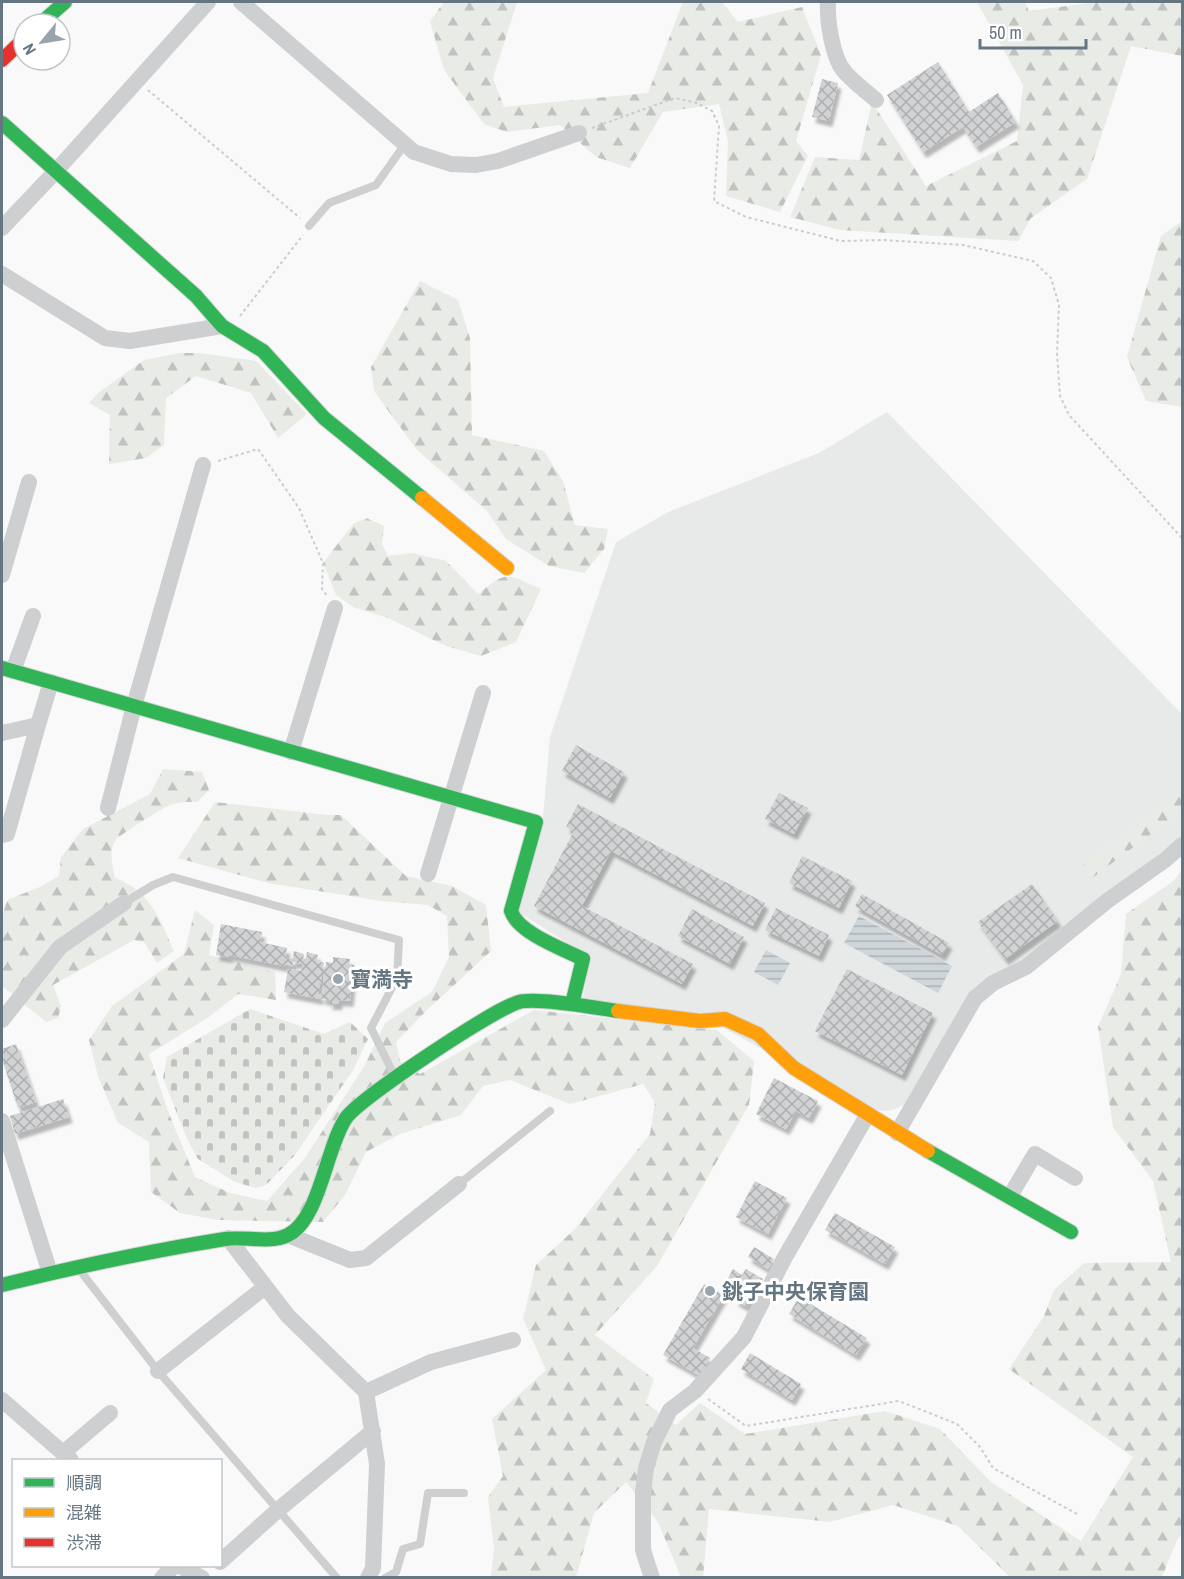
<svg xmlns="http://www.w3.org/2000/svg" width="1184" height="1579" font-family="'Archivo Narrow','Noto Sans JP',sans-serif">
	<defs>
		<pattern id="forest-firs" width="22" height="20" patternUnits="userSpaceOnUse" patternTransform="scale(1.5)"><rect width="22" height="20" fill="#e8ebe6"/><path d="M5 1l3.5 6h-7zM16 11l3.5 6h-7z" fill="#c0c3c0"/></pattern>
		<pattern id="cemetery-stones" width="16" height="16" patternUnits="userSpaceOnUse" patternTransform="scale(1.5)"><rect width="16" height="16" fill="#e8ebe6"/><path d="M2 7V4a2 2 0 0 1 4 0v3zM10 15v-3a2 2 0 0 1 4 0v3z" fill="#c0c3c0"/></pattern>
		<pattern id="water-rules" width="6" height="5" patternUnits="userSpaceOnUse" patternTransform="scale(1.5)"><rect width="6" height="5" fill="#ced6d9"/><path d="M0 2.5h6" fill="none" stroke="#abb2b5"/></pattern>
		<pattern id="building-cross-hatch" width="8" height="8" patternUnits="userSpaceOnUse" patternTransform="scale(1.5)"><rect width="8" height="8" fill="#d0d2d3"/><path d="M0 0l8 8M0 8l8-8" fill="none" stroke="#acafb1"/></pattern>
		<filter id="shadow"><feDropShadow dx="3.5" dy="6" stdDeviation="1.5" flood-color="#0004"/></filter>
	</defs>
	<rect width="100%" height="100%" fill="#f9f9f9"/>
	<path fill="#e8e9e9" d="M887,412L1182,714V836L1031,956L989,978L906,1104L898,1108L887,1111L876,1110L699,1015L583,999L590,957L518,912L543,817L550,737L616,542L668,512L819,453Z"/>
	<path fill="url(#forest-firs)" d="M444,2H517L493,78L504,107L648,93L683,2H722L738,22L802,7L821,55L796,141L808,156L780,212L726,196L728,142L719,104L663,112L630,168L596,157L560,125L507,132L484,124L444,70L430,21Z
		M977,2H1025L1029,11L1097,2H1182V56L1131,46L1087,179L1031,218L1018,241L840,230L790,217L815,157L859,160L872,102L926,186L1017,141L1023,85Z
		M1182,221V326L1181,328L1182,330V407L1146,401L1127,357L1161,236Z
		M420,281L458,300L470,338L472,435L544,451L563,481L575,525L608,529L604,549L584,573L549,566L506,539L487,511L417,450L374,391L371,367Z
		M180,353H199L256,361L307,414L278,438L251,393L196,376L166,398L164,445L146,458L109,464L110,415L89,403L98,393L144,360Z
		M366,518L384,526L382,544L388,556L412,553L446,561L478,594C509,569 506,574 541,589L516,642L481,656L446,646L388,618L353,607L336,595L323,563L353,524Z
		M163,769L202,772L209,790L197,802C189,801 178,802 170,805C162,808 119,835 115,841C108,852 113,867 115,878C151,892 159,918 174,951L157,963L144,942L134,940L53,985L61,1006L58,1018L46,1022L2,986V917L7,900L40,887L59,876L61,857L83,829L150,794Z
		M1182,791V811L1088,881L1084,864Z
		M215,802L327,815H341L406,876L452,886L486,905L491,951L427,1010L396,1042L400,1061L420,1074L534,1010L717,1030L754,1061L749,1105L657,1266L595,1335L654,1379L646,1403L676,1425L700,1403L745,1434L885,1411L940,1429L991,1482L1081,1541L1133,1457L1009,1369L1044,1316L1054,1290L1084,1263L1171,1262L1153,1181L1113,1127L1098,1027L1121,974L1126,914L1172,882L1182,870V1534L1177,1540L1162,1577H1010L958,1526L893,1505L830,1522L709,1509L703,1577H681L658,1522L626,1482L594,1513L576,1577H491L494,1548L488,1497L503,1476L492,1419L546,1370L523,1319L536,1265L575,1229L650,1134L655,1102L643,1084L570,1104L510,1080L483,1086L461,1115L400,1134L366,1152L345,1195L323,1222L218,1220L180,1213L151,1192L149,1142L118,1123L98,1076L89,1040L112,1006L184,954L195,910L214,925L209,955L275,972L276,1000L238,994L209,1017L149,1054L168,1111L195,1177L230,1193L267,1201L305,1158L365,1065L385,1023L432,992L449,957L447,916L428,905L382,901L268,883L178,858Z"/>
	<path fill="url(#cemetery-stones)" d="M250,1009L324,1034L350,1022L368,1039L353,1070L295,1155L266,1185L256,1188L235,1182L198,1159L187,1139L163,1078L167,1057Z"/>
	<path fill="url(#water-rules)" d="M859,916L952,966L938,993L844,943Z
		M766,950L790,963L778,985L754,972Z"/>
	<path fill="url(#building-cross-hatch)" filter="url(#shadow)" d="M938,62L969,112L998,93L1016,122L976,147L963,127L923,152L887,95Z
		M822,79L838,83L829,121L812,117Z
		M576,745L624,772L610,798L562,771Z
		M779,793L808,808L794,834L765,819Z
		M578,804L765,903L753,926L611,851L582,906L693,964L682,984L534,906L574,831L566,827Z
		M802,856L852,881L839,908L789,883Z
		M1032,884L1058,921L1005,959L978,922Z
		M862,894L949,943L942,955L855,906Z
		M776,908L829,935L819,956L765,930Z
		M692,909L744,937L730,964L678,936Z
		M221,924L262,932L260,942L287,948L285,960L293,958L294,951L304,954L303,959H306L307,952L318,955L317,961L324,963L323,970L325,971L326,962L333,963V957L350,959L349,964L354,965L350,1001L339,1000V1004H329L330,1000L322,999L324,975H322L318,994L321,995L320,999L284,992L288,969L301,971L303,964L293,962V965L285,964L284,966L229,955V957L216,955Z
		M847,969L933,1013L902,1075L815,1031Z
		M16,1044L36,1102L18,1108L2,1059V1049Z
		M774,1078L818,1101L809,1118L796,1111L786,1129L756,1114Z
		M63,1099L69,1117L15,1134L10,1116Z
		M755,1181L787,1198L768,1234L736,1217Z
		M835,1213L895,1247L885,1264L825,1230Z
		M754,1247L774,1259L768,1269L748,1257Z
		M733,1269L742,1275L746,1269L763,1279L747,1307L735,1300L737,1296L732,1293L735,1287L726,1282Z
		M704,1284L724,1295L693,1348L710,1358L700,1376L663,1355Z
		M799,1297L867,1338L856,1355L789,1314Z
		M750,1353L801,1384L792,1400L741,1369Z"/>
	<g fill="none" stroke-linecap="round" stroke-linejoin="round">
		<defs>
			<path id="fast" d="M40,24L65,2
				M2,123L196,296L222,326L263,351L324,418L422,498
				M2,668L536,822L511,911C518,933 563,949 583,959L572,1004
				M928,1151L1071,1232
				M2,1285C75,1267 150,1251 225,1239C244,1236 270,1244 288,1235C320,1219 326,1147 346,1118C360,1098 494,1009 519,1002C537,997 596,1008 618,1011"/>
			<path id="slow" d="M422,498L507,568
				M618,1011L700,1021L725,1019L758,1034L794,1068L928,1151"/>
			<path id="jam" d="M2,60L24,39"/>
		</defs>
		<use href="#fast" stroke="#d5d6d7" stroke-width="16"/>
		<use href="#slow" stroke="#d5d6d7" stroke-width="16"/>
		<use href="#jam" stroke="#d5d6d7" stroke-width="16"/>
		<path stroke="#cbcccd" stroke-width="2" stroke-dasharray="3 3" stroke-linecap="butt" d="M148,90L300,218
			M592,128L675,98L697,103L712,111L719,126L714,201L746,217L841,241L883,240L963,245L1033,261L1051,278L1059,305L1057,354L1060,396L1069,415L1182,538
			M240,316L303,235
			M218,461L258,449L299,508L323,563L322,589L327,596
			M708,1399L746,1426L899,1401L957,1424L980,1447L993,1468L1077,1514"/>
		<path stroke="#cecfd0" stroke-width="8" d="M309,226L329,203L376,185L405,144
			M124,903L153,885L173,877L399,940L397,978L371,1028L396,1079
			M459,1184L550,1111
			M78,1268L158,1371L337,1578
			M385,1578L396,1572L403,1549L420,1544L428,1493H464"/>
		<path stroke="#cecfd0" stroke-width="16" d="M241,2L414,152L451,164L476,165L498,161L579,133
			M828,2C827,19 832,57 844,71C853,82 866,91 876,100
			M2,228L55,172L208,2
			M2,274L105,338L130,341L222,326
			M2,575L29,482
			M13,671L33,616
			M2,733L38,725L51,682
			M291,752L335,608
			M108,808L134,706L203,465
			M2,835L7,834L38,725
			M428,874L483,693
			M2,1020L60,947L124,903
			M2,1121L50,1273
			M897,1133L975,998L993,983L1026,967L1107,901L1165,860L1182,845
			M1010,1196L1035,1154L1075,1178
			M288,1235L350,1260L366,1258L459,1184
			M228,1238L288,1316L366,1392L377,1464L373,1568L368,1578
			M158,1371L265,1287
			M366,1392L431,1362L513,1340
			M2,1400L71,1460
			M63,1453L110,1413
			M220,1562L278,1510L373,1431
			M180,1566L202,1578
			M162,1578L174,1566
			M652,1578L643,1550V1492L646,1468L654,1442L670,1410L695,1391L744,1337L785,1257L868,1114"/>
		<use href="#fast" stroke="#30b455" stroke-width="14"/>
		<use href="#slow" stroke="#ff9f0a" stroke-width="14"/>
		<use href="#jam" stroke="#e5322d" stroke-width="14"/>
	</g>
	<g fill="#99a4ac" stroke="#fff" stroke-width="2">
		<circle cx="338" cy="979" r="6"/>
		<circle cx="710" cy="1291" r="6"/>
	</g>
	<g text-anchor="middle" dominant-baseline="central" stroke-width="6" stroke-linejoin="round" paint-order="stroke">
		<g font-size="21" font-weight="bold" fill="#657683" stroke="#fff" text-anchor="start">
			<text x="350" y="979">寶満寺</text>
			<text x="722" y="1291">銚子中央保育園</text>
		</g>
	</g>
	<rect width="1184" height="1579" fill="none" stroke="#657683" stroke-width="6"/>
	<rect x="12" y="1459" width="210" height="108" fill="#ffffff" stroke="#c1c8cd" stroke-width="1.5"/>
	<rect x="24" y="1478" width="30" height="9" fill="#30b455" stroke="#c1c8cd" stroke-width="1.5"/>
	<text x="66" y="1489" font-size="18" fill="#657683">順調</text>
	<rect x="24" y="1508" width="30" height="9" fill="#ff9f0a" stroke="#c1c8cd" stroke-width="1.5"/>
	<text x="66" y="1519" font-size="18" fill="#657683">混雑</text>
	<rect x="24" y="1538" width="30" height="9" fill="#e5322d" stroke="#c1c8cd" stroke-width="1.5"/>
	<text x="66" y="1549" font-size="18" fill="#657683">渋滞</text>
	<g transform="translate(42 42) rotate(240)"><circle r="28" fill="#ffffff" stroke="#c1c8cd" stroke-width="1.5"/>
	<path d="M0-4.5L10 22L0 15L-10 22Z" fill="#99a4ac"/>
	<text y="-9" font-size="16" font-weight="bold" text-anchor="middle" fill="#657683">N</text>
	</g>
	<path d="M980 39v9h106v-9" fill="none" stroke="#657683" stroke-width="3"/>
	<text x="989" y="39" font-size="18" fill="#657683" stroke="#ffffff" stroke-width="4.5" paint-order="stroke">50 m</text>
</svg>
